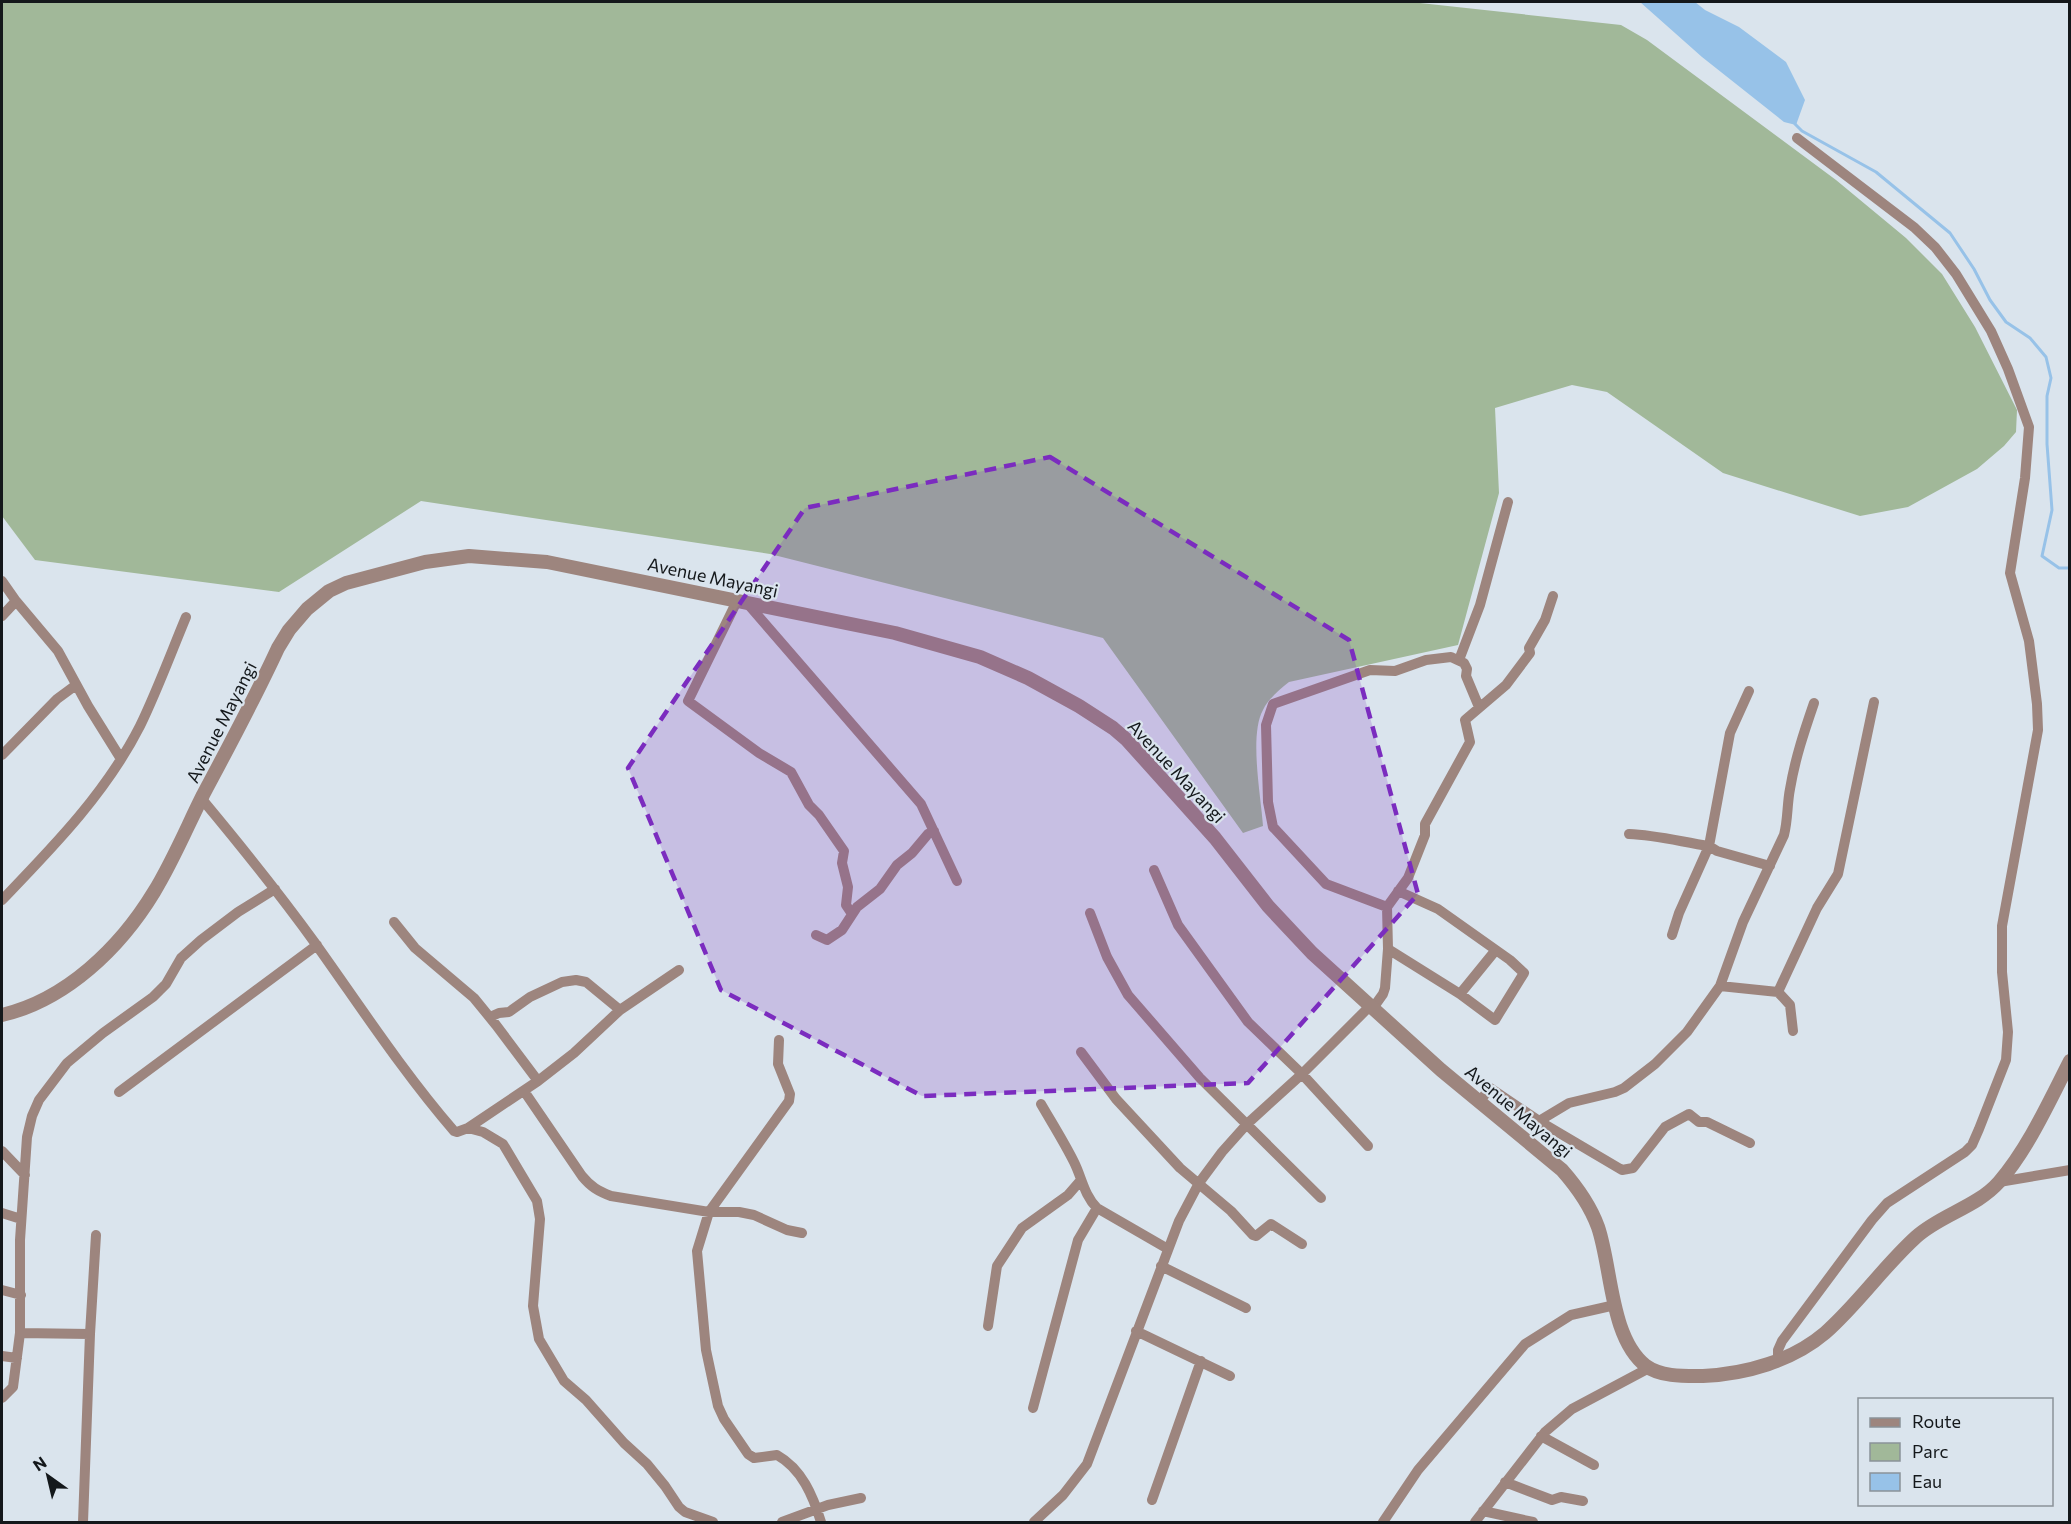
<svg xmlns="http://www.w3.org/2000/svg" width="2071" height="1524" font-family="Commissioner,sans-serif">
	<rect width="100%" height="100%" fill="#dae4ed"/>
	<path fill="#a1b899" d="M2,2H1418L1420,3L1621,25L1647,40L1836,180L1906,238L1942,274L1975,327L2017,410L2016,432L2004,446L1977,469L1908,507L1860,516L1723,473L1607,392L1572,385L1495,408L1499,493L1458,645L1289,682C1279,690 1269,698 1263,710C1249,735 1261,796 1263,826L1243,833L1103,638L770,554L421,501L279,592L35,560L2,516Z"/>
	<path fill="#97c2e8" d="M1640,2H1695L1705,10L1739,27L1786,62L1805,100L1796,125L1784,122L1702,57Z"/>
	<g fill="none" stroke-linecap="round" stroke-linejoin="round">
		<path stroke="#97c2e8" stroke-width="3" d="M1795,124L1802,131L1876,172L1950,233L1974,269L1990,300L2006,322L2030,338L2046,357L2051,378L2047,396V444L2052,510L2042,556L2059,568H2070"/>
		<path stroke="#9d857e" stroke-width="10" d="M2,581L16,601L2,616
			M16,601L58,651L88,706L121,759
			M737,601L688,701L759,753L791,772L809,805L819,815L844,851L842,863L848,887L846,905L852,914
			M747,603L921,804L957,881
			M1459,660L1480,605L1508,502
			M1749,691L1730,733L1709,846L1717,851L1770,866
			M2,755L57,699L76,685
			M201,798C241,846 279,893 315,943C360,1006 403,1072 454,1131L457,1132L468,1128L538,1081L574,1053L620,1010L679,970
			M1629,834C1656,835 1682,842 1709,846L1679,913L1672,935
			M1154,870L1178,925L1248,1022L1302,1074L1368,1146
			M2,900C53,847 106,793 140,726C157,691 171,653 186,617
			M1387,907L1326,884L1273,827L1268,802L1266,725L1273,704L1370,670L1395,671L1426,660L1451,657L1464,663L1467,669L1466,676L1479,707
			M1090,913L1107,957L1128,995L1200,1078L1321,1198
			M394,922L415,948L474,998L496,1025L538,1081
			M816,935L827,940L842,930L857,907L880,889L897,865L912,853L928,834L934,831
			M1388,949L1460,994L1495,1020L1524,973L1510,960L1438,909L1398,891
			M1720,986L1778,992L1790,1005L1793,1031
			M1778,992L1817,908L1838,874L1874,702
			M1460,994L1495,951
			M1373,1008L1383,994L1385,988L1388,949L1387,907L1408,878L1425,835V824L1470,742L1465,720L1506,685L1530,653L1529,648L1545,620L1553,596
			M490,1017L499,1013L509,1012L530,997L562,982L576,980L586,982L620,1010
			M779,1040L778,1064L790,1094L789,1101L709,1212L697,1251L706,1350L718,1406L724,1419L748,1454L754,1458L777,1455C802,1469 813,1496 821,1522
			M1081,1052L1116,1099L1180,1168L1231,1211L1253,1235L1256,1236L1271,1224L1302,1244
			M524,1091L582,1176C591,1187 598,1191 611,1196L709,1212H739L754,1215L787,1230L802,1233
			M119,1092L317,945
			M1480,1101L1490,1088L1539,1121L1622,1170L1633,1168L1665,1127L1689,1114L1699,1122H1707L1750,1143
			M1041,1104C1052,1123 1064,1142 1074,1162C1082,1178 1084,1195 1097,1208L1168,1249
			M1539,1121L1569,1103L1615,1092L1624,1088L1655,1064L1687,1032L1720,986L1743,922L1784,835C1788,820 1787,804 1790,789C1795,759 1804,732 1814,703
			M468,1128L483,1132L503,1144L537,1201L540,1219L533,1306L539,1339L564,1381L586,1400L624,1443L647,1464L665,1486L679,1507L685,1512L713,1522
			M2,1151L25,1175
			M1999,1182L2070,1170
			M2,1213L21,1219
			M1161,1266L1246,1308
			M2,1290L21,1295
			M988,1326L997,1266L1022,1228L1068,1195L1081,1180
			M1136,1331L1230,1376
			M20,1333L90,1334
			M2,1356L17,1358
			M1778,1361V1350L1782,1341L1872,1220L1887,1203L1965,1152L1972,1145L1979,1129L2006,1060L2008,1032L2002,972V926L2038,730L2037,704L2029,641L2010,573L2025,478L2029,427L2008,369L1991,331L1956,274L1935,247L1915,228L1797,138
			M2,1398L13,1387L20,1333V1240L27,1137L32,1116L39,1100L67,1063L103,1033L153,997L166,984L181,958L201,940L238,912L275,889
			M1033,1408L1078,1240L1097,1208
			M1541,1436L1594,1465
			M1505,1482L1552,1500L1561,1497L1583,1501
			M1152,1500L1201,1361
			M1483,1511L1533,1522
			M83,1522L90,1334L96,1235
			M782,1522L828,1505L861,1498
			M1034,1522L1063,1495L1087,1464L1179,1221L1199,1183L1222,1152L1247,1124L1302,1074L1370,1006
			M1383,1522L1418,1470L1525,1344L1571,1315L1615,1305
			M1475,1522L1545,1432L1572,1409L1649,1368"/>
		<path stroke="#9d857e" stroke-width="14" d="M2,1015C66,1000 120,948 154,892C173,861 187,827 203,795C229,746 255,698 278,648L289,630L307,609L329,591L346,583L425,562L469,556L547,562L895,633L980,657L1028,678L1079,706L1113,728L1127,740L1215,838L1268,906L1312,953L1441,1070L1562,1170C1577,1187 1590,1205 1598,1227C1612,1268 1610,1338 1646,1366C1661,1377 1685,1376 1703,1376C1746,1374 1792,1361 1825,1333C1858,1304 1883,1267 1916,1237C1940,1215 1977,1207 1999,1182C2028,1149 2050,1100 2070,1061"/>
	</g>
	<path fill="#7b2cbf" fill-opacity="0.2" stroke="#7b2cbf" stroke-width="4.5" stroke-dasharray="12 8" stroke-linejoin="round" d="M1050,457L1349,640L1418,894L1248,1083L922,1096L721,990L628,768L805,508Z"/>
	<g text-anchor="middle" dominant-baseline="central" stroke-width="4.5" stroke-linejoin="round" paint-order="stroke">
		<g font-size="18" fill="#14181b" stroke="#dae4ed">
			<text transform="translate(713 577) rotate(12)">Avenue Mayangi</text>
			<text transform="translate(221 722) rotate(-63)">Avenue Mayangi</text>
			<text transform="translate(1177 771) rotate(47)">Avenue Mayangi</text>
			<text transform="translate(1519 1111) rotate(40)">Avenue Mayangi</text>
		</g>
	</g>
	<rect width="2071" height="1524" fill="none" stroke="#14181b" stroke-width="6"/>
	<rect x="1858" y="1398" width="195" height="108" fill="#dae4ed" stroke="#8b9299" stroke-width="1.5"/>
	<rect x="1870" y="1418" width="30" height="9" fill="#9d857e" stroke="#8b9299" stroke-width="1.5"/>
	<text x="1912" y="1428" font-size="18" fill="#14181b">Route</text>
	<rect x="1870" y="1443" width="30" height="18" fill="#a1b899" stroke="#8b9299" stroke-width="1.5"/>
	<text x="1912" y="1458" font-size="18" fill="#14181b">Parc</text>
	<rect x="1870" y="1473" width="30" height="18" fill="#97c2e8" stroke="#8b9299" stroke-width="1.5"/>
	<text x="1912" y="1488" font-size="18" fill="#14181b">Eau</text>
	<g transform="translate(48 1476) rotate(326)" stroke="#dae4ed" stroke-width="4.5" paint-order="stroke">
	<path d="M0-4.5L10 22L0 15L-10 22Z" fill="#14181b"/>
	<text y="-9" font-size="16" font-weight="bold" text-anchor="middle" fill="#14181b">N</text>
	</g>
</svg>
